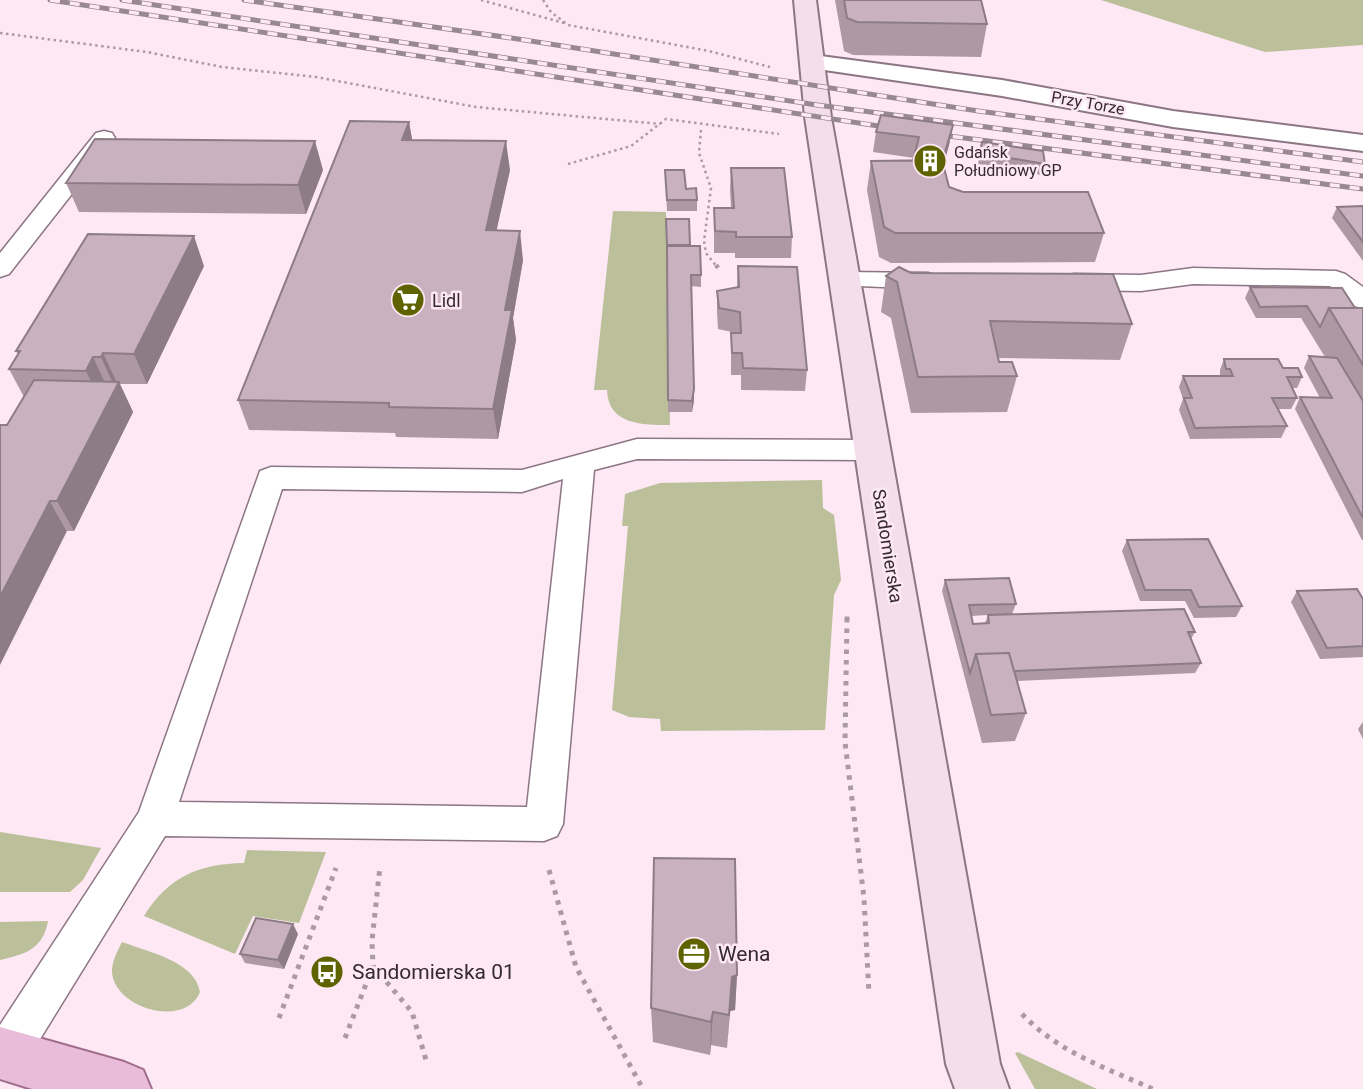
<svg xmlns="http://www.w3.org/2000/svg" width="1363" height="1089" font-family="Roboto,sans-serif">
	<rect width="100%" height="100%" fill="#fde8f4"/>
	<path fill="#bbc09b" d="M1101,0H1363V45L1265,52Z
		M613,211L666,212L670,425C643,425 608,425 607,390H594Z
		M822,480L823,508L834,515L841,580L834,595L825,730L661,731L660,719L629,717L612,710L628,526H622L625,494L660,483Z
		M0,832L101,848L83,880L70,892H0Z
		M247,850L326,852L299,923L253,916L235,954L144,916C169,876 199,864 244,863Z
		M48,921C43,949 26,954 0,960V922Z
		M122,942C148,952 195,961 200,992C185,1030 110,1007 112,969C113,959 118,950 122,942Z
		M1018,1052L1097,1089H1035L1015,1053Z"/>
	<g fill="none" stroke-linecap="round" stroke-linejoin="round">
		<defs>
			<path id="lane" d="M104,131L112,133L115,138L112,143L9,274L0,277V253L96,133Z
				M1193,268L1336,271L1345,274L1363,287V308L1354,306L1330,286L1193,284L1141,291L1074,290L1065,287L1061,282L1065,277L1074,274L1141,275Z
				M845,272L928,273L937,276L941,281L937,286L928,289L836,285L832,280L836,275Z
				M637,439L873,440L883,443L888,450L883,457L873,460L637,459L594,470L563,824L557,836L544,841L165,836L21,1070L6,1077L0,1074V1025L139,812L260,471L271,467L522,470ZM563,479L527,807L179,802L282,489L522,492Z"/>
			<path id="street" d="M813,55L1002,80L1173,111L1363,135V151L1173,127L1002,96L804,67L801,62L804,57Z"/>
			<path id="secondary" d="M794,0H816L831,117L1000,1064L1009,1089H955L946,1064L805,117Z"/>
			<path id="primary" d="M0,1027L124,1062L143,1070L151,1089H32L0,1079Z"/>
		</defs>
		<use href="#lane" stroke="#8c7683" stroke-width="3"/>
		<use href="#street" stroke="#8c7683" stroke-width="4"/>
		<use href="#secondary" stroke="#8c7683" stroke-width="4"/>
		<use href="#primary" stroke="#a16d8d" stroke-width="4"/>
		<path stroke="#aa9aa3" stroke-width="2.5" stroke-dasharray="2.5 3.5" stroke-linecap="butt" d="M481,0L564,23
			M543,0L551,12L568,25L709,51L770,67
			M0,33L147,52L222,67L316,77L476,107L660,124
			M701,130L699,153L711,188L704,241L706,253L717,267
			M568,164L631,146L666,119L779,134"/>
		<path stroke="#aa9aa3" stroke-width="4.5" stroke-dasharray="3.5 4.5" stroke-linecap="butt" d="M716,265L719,269
			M847,620V615"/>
		<path stroke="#aa9aa3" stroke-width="5" stroke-dasharray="4.5 6" stroke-linecap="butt" d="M847,618L845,742L864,898L869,994
			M549,870L576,967L643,1089
			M373,966L412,1012L426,1060
			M1022,1014C1058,1052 1106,1068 1153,1089
			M279,1018L336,868
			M345,1038L373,966L372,941L380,866"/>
		<use href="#lane" fill="#fff" fill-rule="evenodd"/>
		<use href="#street" fill="#fff" fill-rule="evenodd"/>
		<use href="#secondary" fill="#f4deec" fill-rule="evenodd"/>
		<use href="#primary" fill="#e9bdd9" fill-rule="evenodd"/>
		<defs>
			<path id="rail" d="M50,0L898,129
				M122,0L817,105L1363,176
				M244,0L518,39L978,111L1363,162
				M933,134L1363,189"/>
		</defs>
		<use href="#rail" stroke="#988891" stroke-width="5"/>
		<use href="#rail" stroke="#fde8f4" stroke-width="3.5" stroke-dasharray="10" stroke-linecap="butt"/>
	</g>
	<path fill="#ad98a4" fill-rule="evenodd" d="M835,0H981L987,24L981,57L853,55L844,51Z
		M409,122L412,140L510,170L496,230L523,260L513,318L516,340L498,439L396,437L395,433L249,430L238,400Z
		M953,125L949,145L943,166L949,187L1104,233L1095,262L891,263L879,257L867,190L871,161H913L914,158L873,152L876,132Z
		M982,142L1045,164L1042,175L978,164Z
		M731,168L792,237L791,258H735V253H714V208H731L730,189Z
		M323,170L306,214L79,212L66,183Z
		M665,170L697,200V211H667Z
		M1363,206V261L1332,218L1337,207Z
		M666,219H689L690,246L701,275V287L691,286L694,400L692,412H668Z
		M204,266L147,384H120L133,412L74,531H67L7,425L24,397L9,369L18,355L16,351Z
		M738,266L807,370L805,391L741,390V375H731V333H736L718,329L717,312V291L737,287Z
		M911,273L1132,324L1120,360L998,358L999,362L1017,376L1007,412L911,413L891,318L881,312L886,276Z
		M1250,287L1355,308H1363V540H1362L1295,409L1300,397L1320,398L1304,368L1309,356L1325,357L1301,318H1256L1245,298Z
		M1224,359L1283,368L1302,377L1297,388H1292L1297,398L1291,409H1278L1287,426L1281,438L1190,439L1179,410L1183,399L1179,387L1183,376H1220V370Z
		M1127,540L1242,606L1236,617L1194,618L1185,601H1140L1122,551Z
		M945,580L1016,604L1012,614L1195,632L1191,639L1201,663L1195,673L1017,681L1026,713L1015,741L982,743L942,591ZM988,615L985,623L973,624L971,616Z
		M1297,591L1363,599V657L1320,659L1291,602Z
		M1363,722V739L1358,729Z
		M298,934L284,969L245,963L240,954Z
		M737,975L735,1010L730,1011L727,1048L711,1045L710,1055L653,1042L651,1008Z"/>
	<path fill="#8d7c86" d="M409,122L414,150L402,140Z
		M953,125L949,145L937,189L941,168Z
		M315,141L323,170L306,214L298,185Z
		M506,141L510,170L490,260L486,230Z
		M520,231L523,260L513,318L516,340L498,439L493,409L505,310Z
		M194,236L204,266L147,384L134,354Z
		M103,353L117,383L115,388L101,357Z
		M93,357L107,387L100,401L86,371Z
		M119,382L133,412L74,531L57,501Z
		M694,389V400L692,412V401Z
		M50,501L67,531L0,665V597Z
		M293,924L298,934L284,969L278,960Z
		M737,975L735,1010L730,1011L727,1048L732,977Z
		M713,1012L711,1045L710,1055L711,1022Z"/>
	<path fill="#c9b1bf" stroke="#8d7c86" stroke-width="2" d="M844,0H981L987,24L857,22L847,18Z
		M881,115L953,125L942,162V160L913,161L919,137L876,132Z
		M350,121L409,122L402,140L506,141L486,230L520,231L505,310H512L493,409L389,407V403L238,400Z
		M95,139L315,141L298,185L66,183Z
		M982,142L1043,151L1045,164L980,153Z
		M942,160L949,187L963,192H1088L1104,233H895L884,227L871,161Z
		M731,168H784L792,237H736V232L715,231L714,208H734Z
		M665,170H684L686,189L696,188L697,200H667Z
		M1363,206V242L1337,207Z
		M666,219H689L690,245H667Z
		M88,234L194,236L134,354L103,353L101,357H93L86,371L9,369L20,351H16Z
		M667,246H700L701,275H691L694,389L692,401L668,400Z
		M738,266L797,267L807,370L743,368L742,353H732L731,333H741L740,312L719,308L717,291L739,287Z
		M899,267L911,273L1113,274L1132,324L990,321L999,362H1012L1017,376L918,377L897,282L886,276Z
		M1250,287L1342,288L1355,308H1329L1320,327L1307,306L1260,307Z
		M1329,308H1363V365Z
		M1309,356L1337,358L1363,401V518L1300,397L1332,398Z
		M1224,359H1278L1283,368H1298L1302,377H1287L1297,398H1272L1287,426L1195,428L1184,398H1192L1183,376H1233L1230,369H1226Z
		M34,380L119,382L57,501H50L0,597V425H7Z
		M1208,539L1242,606L1199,607L1191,590H1145L1127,540Z
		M1009,578L1016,604L969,605L973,624L989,623L988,615L1184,609L1195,632H1188L1201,663L1014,671L1009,653L976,654L970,673L945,580Z
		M1357,589L1363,599V646L1327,648L1297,591Z
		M1009,653L1026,713L991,715L976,654Z
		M654,858L735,859L737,975L732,977L729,1015L713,1012L711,1022L651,1008Z
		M256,918L293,924L278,960L240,954Z"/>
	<defs>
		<symbol id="building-disc" viewBox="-11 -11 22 22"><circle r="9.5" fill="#5e6300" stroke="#fde8f4"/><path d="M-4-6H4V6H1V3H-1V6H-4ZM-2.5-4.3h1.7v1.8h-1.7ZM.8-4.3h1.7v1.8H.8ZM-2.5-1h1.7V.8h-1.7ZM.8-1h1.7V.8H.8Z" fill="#fff"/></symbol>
		<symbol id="supermarket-disc" viewBox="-11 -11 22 22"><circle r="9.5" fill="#5e6300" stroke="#fde8f4"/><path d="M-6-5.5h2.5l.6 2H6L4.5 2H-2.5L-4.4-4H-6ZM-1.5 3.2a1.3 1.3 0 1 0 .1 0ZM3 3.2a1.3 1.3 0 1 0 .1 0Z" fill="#fff"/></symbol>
		<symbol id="office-disc" viewBox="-11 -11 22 22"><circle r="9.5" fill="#5e6300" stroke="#fde8f4"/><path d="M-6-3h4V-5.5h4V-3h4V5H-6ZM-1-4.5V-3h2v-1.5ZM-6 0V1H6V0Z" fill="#fff"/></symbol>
		<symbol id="bus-disc" viewBox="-11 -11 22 22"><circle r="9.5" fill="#5e6300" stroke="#fde8f4"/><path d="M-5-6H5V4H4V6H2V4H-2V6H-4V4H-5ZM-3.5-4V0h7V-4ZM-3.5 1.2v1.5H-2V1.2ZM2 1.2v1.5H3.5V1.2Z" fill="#fff"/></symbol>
	</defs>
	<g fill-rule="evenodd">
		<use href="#building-disc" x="911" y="142" width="38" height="38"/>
		<use href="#supermarket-disc" x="389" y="281" width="38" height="38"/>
		<use href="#office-disc" x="675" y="935" width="38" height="38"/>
		<use href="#bus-disc" x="308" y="953" width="38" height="38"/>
	</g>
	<g text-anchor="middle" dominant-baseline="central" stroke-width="5" stroke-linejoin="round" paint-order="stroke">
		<g font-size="16" fill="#342a30" stroke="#fde8f4">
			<text transform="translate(1088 103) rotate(10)">Przy Torze</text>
		</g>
		<g font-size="16" fill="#342a30" stroke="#fde8f4" text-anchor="start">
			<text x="954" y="152">Gdańsk<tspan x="954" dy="18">Południowy GP</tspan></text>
		</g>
		<g font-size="18" fill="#342a30" stroke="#fde8f4" text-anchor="start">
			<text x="432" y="300">Lidl</text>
		</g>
		<g font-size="18" fill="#342a30" stroke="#fde8f4">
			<text transform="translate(888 546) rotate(81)">Sandomierska</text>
		</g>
		<g font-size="21" fill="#342a30" stroke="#fde8f4" text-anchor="start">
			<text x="718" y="954">Wena</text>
			<text x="352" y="972">Sandomierska 01</text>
		</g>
	</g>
</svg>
